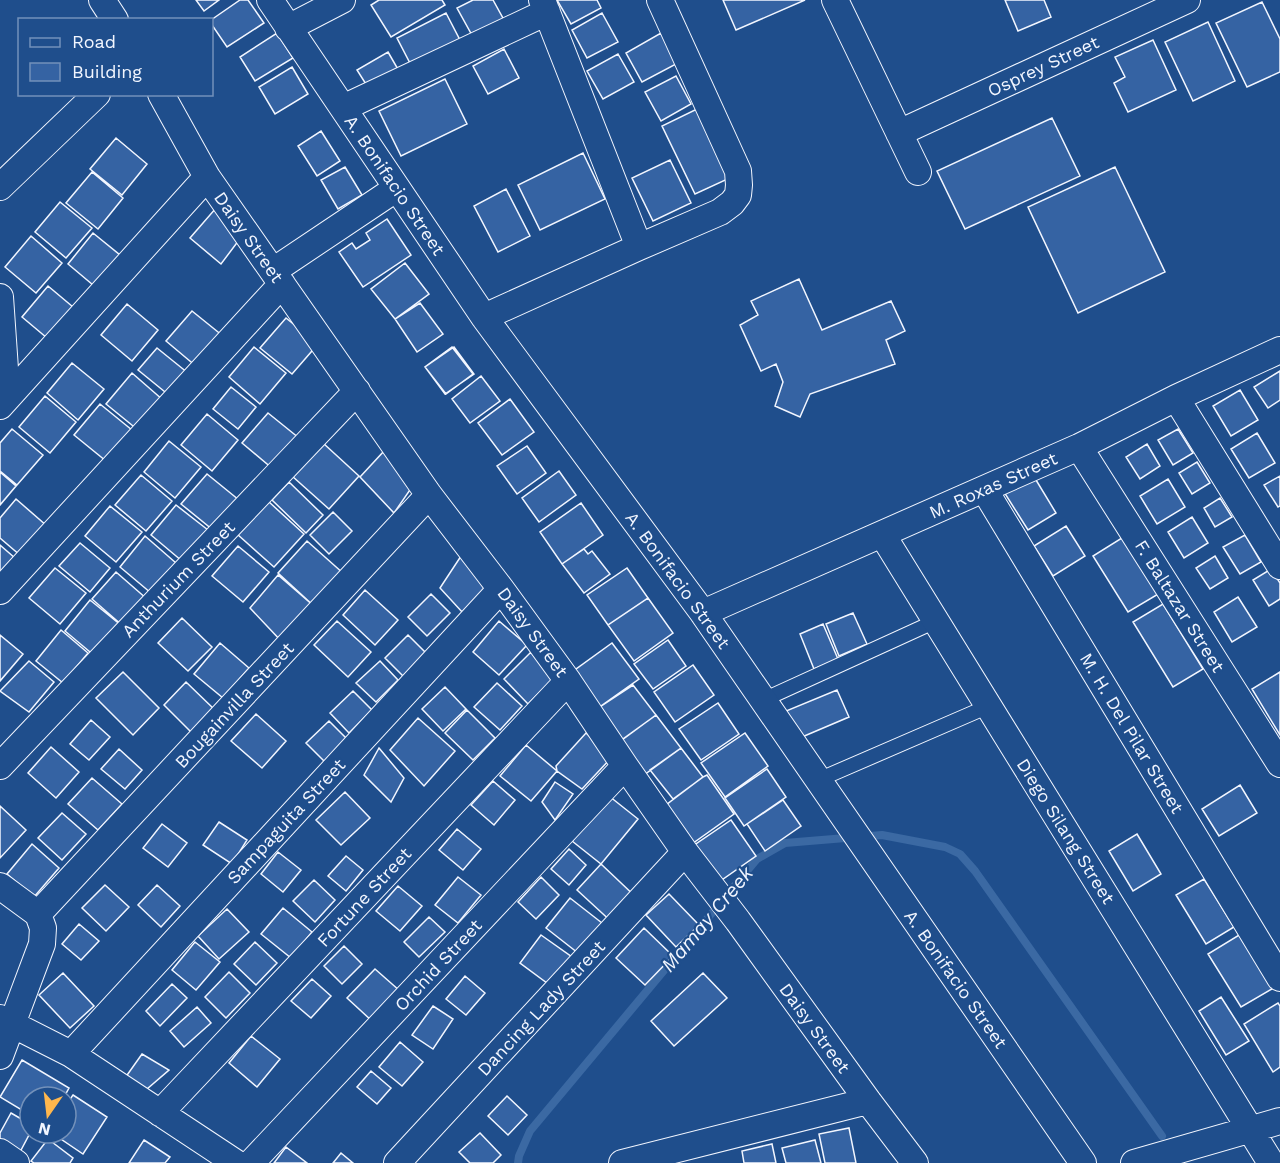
<svg xmlns="http://www.w3.org/2000/svg" width="1280" height="1163" font-family="'Work Sans',sans-serif">
	<rect width="100%" height="100%" fill="#1f4e8c"/>
	<g fill="none" stroke-linecap="round" stroke-linejoin="round">
		<path stroke="#3b69a3" stroke-width="8" d="M518,1163L519,1156L530,1131L757,859L785,843L882,835L945,847L960,854L975,871L1162,1136"/>
	</g>
	<path fill="#3563a3" stroke="#f2f6ff" stroke-width="1.5" d="M196,0H219L204,11Z
		M240,0H248L264,23L227,47L212,25L211,20Z
		M379,0H442L445,5L391,37L371,5Z
		M473,0H493L504,20L473,37L457,8Z
		M557,0H597L601,8L571,24Z
		M723,0H805L736,30Z
		M1005,0H1044L1051,17L1018,31Z
		M1262,2L1280,39V72L1247,87L1216,23Z
		M446,13L461,42L412,67L397,38Z
		M602,13L618,42L587,58L572,30Z
		M1208,22L1235,81L1193,101L1165,42Z
		M277,33L293,58L255,81L240,57Z
		M661,33L678,63L642,82L626,53Z
		M1153,40L1176,90L1128,112L1114,83L1125,77L1115,57Z
		M504,49L519,78L488,94L473,66Z
		M388,52L399,71L369,89L357,70Z
		M618,54L634,82L603,99L587,71Z
		M292,67L308,94L275,114L259,87Z
		M676,76L691,104L661,121L645,92Z
		M445,79L467,124L401,156L379,111Z
		M699,108L732,177L695,194L662,126Z
		M1052,118L1080,176L965,229L937,171Z
		M321,131L340,161L317,176L298,146Z
		M116,138L147,164L122,195L90,169Z
		M583,153L605,199L540,230L518,185Z
		M670,160L691,203L653,221L632,178Z
		M345,167L362,195L338,209L321,180Z
		M1115,167L1165,272L1078,313L1028,207Z
		M92,172L123,198L98,229L66,203Z
		M506,189L530,236L498,252L474,206Z
		M60,202L92,228L66,258L35,232Z
		M216,208L242,236L221,264L190,238Z
		M387,219L411,255L363,287L339,252L352,243L356,249L370,240L366,233Z
		M93,233L125,259L99,290L68,264Z
		M31,236L62,263L36,293L5,267Z
		M405,263L429,294L395,319L371,289Z
		M799,279L822,330L891,301L905,331L886,340L895,364L810,394L800,417L775,406L783,382L776,364L761,371L740,325L758,315L751,301Z
		M48,286L79,312L53,343L22,317Z
		M420,303L443,334L417,352L395,319Z
		M127,304L158,330L132,361L101,335Z
		M192,311L223,336L197,367L166,341Z
		M286,318L318,344L292,374L260,348Z
		M254,347L286,373L260,404L229,377Z
		M452,347L473,374L446,394L425,367Z
		M454,347L474,374L445,394L425,367Z
		M157,348L188,373L170,396L138,370Z
		M72,363L104,389L78,420L47,393Z
		M1280,371V400L1268,408L1254,387Z
		M132,373L163,400L138,430L106,404Z
		M481,376L500,401L470,423L452,399Z
		M231,387L256,407L238,429L213,409Z
		M1240,390L1258,420L1231,436L1213,406Z
		M45,396L76,422L50,453L19,427Z
		M510,399L534,432L502,455L478,423Z
		M100,404L132,430L106,461L74,435Z
		M268,413L299,438L273,469L242,443Z
		M207,414L238,440L212,471L181,445Z
		M12,429L43,455L17,485L0,471V443Z
		M1178,429L1193,453L1173,465L1158,440Z
		M1257,433L1275,463L1249,478L1231,449Z
		M169,441L201,467L175,498L144,472Z
		M323,443L359,476L329,509L292,476Z
		M1147,444L1160,466L1140,479L1126,457Z
		M527,446L546,473L517,494L497,466Z
		M385,450L412,487L394,513L360,477Z
		M1197,462L1210,483L1192,494L1179,473Z
		M559,471L576,495L539,522L522,498Z
		M0,472L16,486L0,505Z
		M207,474L239,500L213,530L181,504Z
		M141,475L172,501L146,531L115,505Z
		M1033,475L1056,513L1028,530L1004,492Z
		M1280,476V506L1278,507L1264,485Z
		M1168,479L1185,507L1157,524L1140,496Z
		M289,482L323,515L306,533L272,500Z
		M1220,498L1232,517L1215,527L1204,508Z
		M16,499L47,526L21,556L0,538V518Z
		M268,501L304,534L274,567L237,534Z
		M581,503L603,535L562,564L540,532Z
		M176,505L208,530L182,561L151,535Z
		M110,506L142,532L116,562L85,536Z
		M333,512L352,531L329,554L310,535Z
		M1192,517L1208,543L1184,558L1168,532Z
		M1066,526L1085,556L1053,576L1034,546Z
		M1245,535L1261,562L1240,574L1223,547Z
		M145,536L176,563L151,593L120,567Z
		M1125,536L1160,593L1128,612L1093,556Z
		M307,541L344,574L315,607L278,573Z
		M80,543L110,568L90,592L59,566Z
		M0,545L15,558L0,576Z
		M238,546L269,572L243,602L212,576Z
		M584,549L588,554L592,551L610,574L584,593L562,564Z
		M463,553L492,586L463,613L440,588Z
		M1215,556L1228,578L1210,589L1196,568Z
		M55,568L86,593L60,624L29,598Z
		M627,568L648,598L608,625L587,595Z
		M1271,569L1280,583V599L1269,606L1253,580Z
		M116,572L147,599L123,626L92,599Z
		M278,575L315,607L284,644L250,608Z
		M365,590L398,620L375,645L343,615Z
		M431,594L450,613L427,636L408,617Z
		M1238,597L1257,627L1232,642L1214,612Z
		M648,598L673,633L634,661L608,625Z
		M90,600L122,626L96,657L65,631Z
		M1163,604L1203,669L1173,687L1133,622Z
		M853,613L867,644L839,656L826,624Z
		M182,618L212,647L188,671L158,643Z
		M337,621L371,652L348,677L314,645Z
		M499,621L527,645L499,675L473,652Z
		M823,624L838,659L814,669L800,634Z
		M61,630L88,653L63,683L36,661Z
		M0,635L23,654L0,681Z
		M408,635L427,654L404,677L385,658Z
		M668,640L686,666L653,689L634,664Z
		M220,643L249,668L223,698L194,674Z
		M612,643L639,679L598,708L572,672Z
		M531,652L555,677L528,704L504,679Z
		M29,661L54,682L29,712L0,691Z
		M380,661L398,680L376,702L356,683Z
		M693,665L714,695L675,722L654,692Z
		M123,672L159,708L133,735L96,698Z
		M1280,672V735L1252,689Z
		M186,682L216,711L193,734L164,705Z
		M497,683L522,706L500,730L474,707Z
		M633,685L656,715L620,741L598,708Z
		M445,687L466,709L443,731L422,709Z
		M837,690L849,717L802,737L786,711Z
		M353,691L372,710L349,733L330,713Z
		M718,703L739,734L701,760L679,729Z
		M467,710L495,738L473,760L445,733Z
		M256,714L286,741L262,768L231,741Z
		M656,715L681,748L644,775L618,743Z
		M418,718L455,751L424,786L390,750Z
		M91,720L110,737L89,760L70,744Z
		M329,721L348,740L325,762L306,743Z
		M586,733L612,757L582,789L557,771L556,766Z
		M745,733L768,766L725,797L701,763Z
		M526,745L557,771L531,801L500,776Z
		M51,747L79,772L56,798L28,773Z
		M379,748L404,778L391,802L364,775Z
		M681,748L703,777L673,799L650,770Z
		M119,749L142,770L125,789L101,769Z
		M767,769L786,797L744,826L725,798Z
		M707,775L734,814L689,846L662,808L703,777Z
		M92,778L122,804L98,830L68,804Z
		M493,781L515,800L494,825L471,805Z
		M555,782L573,794L555,820L542,802Z
		M1240,785L1257,813L1219,836L1202,809Z
		M345,792L370,818L341,845L316,820Z
		M609,796L638,819L601,864L572,841Z
		M783,800L801,826L765,851L747,824Z
		M0,806L26,830L0,858Z
		M62,813L86,834L62,860L38,838Z
		M731,820L756,856L716,884L690,848Z
		M219,822L247,840L232,864L203,845Z
		M162,824L187,843L168,867L143,848Z
		M457,829L481,849L463,870L439,850Z
		M1137,834L1161,874L1133,891L1109,851Z
		M32,844L59,868L34,897L7,874Z
		M569,849L586,865L569,885L551,869Z
		M278,852L301,870L283,892L261,874Z
		M346,856L363,870L346,891L328,876Z
		M601,864L639,900L615,925L577,890Z
		M458,877L481,895L458,923L435,905Z
		M541,877L559,895L536,919L518,902Z
		M1204,879L1234,927L1206,944L1176,895Z
		M314,880L335,900L315,922L293,901Z
		M105,885L129,907L106,931L82,908Z
		M157,885L180,906L161,927L138,905Z
		M398,886L422,906L400,931L376,911Z
		M669,894L699,925L676,947L646,915Z
		M570,898L602,923L578,953L546,928Z
		M283,908L312,932L291,958L261,934Z
		M227,909L249,932L219,959L198,936Z
		M429,917L445,932L419,957L404,942Z
		M79,924L99,941L81,960L62,944Z
		M644,928L673,956L645,985L616,958Z
		M1244,932L1277,986L1241,1007L1208,954Z
		M541,935L572,957L551,986L520,963Z
		M195,942L220,962L196,990L172,970Z
		M255,942L277,963L256,985L234,964Z
		M344,946L362,964L342,984L324,966Z
		M375,969L400,991L372,1021L347,998Z
		M229,972L250,993L226,1018L205,997Z
		M63,973L94,1006L70,1028L39,995Z
		M703,973L727,998L674,1046L651,1021Z
		M465,976L485,993L466,1015L446,999Z
		M312,979L331,996L311,1018L291,1001Z
		M172,984L187,998L160,1026L146,1011Z
		M1221,997L1249,1041L1226,1055L1199,1011Z
		M1278,1003L1280,1006V1067L1273,1072L1244,1024Z
		M433,1006L453,1019L433,1049L412,1035Z
		M197,1007L211,1023L184,1047L170,1031Z
		M251,1036L280,1059L257,1087L229,1063Z
		M400,1042L423,1062L402,1086L379,1067Z
		M142,1054L169,1070L140,1095L125,1078Z
		M22,1060L69,1088L64,1097H30V1115L0,1097Z
		M371,1071L391,1088L377,1104L357,1087Z
		M73,1095L107,1117L83,1154L52,1133H66V1105Z
		M507,1096L527,1115L508,1135L488,1116Z
		M11,1113L30,1124V1133L20,1152L0,1140V1133Z
		M849,1128L856,1163H825L819,1134Z
		M480,1133L501,1155L493,1163H470L459,1152Z
		M48,1139L73,1158L70,1163H34L31,1161Z
		M144,1140L170,1157L165,1163H129Z
		M815,1140L821,1163H786L782,1148Z
		M772,1144L776,1163H744L742,1151Z
		M286,1147L307,1163H274Z
		M341,1153L353,1163H333Z"/>
	<g fill="none" stroke-linecap="round" stroke-linejoin="round">
		<defs>
			<path id="service" d="M763,700L936,621
				M818,780L989,706"/>
			<path id="minor" d="M102,0L115,20
				M270,0L484,317L703,613L1083,1163
				M542,0L639,247
				M835,0L918,172
				M288,28L342,0
				M161,94L207,177L429,495L501,589L568,681L625,766L685,852L738,921L868,1101L915,1163
				M343,108L547,12
				M899,133L1187,0
				M0,187L97,94
				M273,271L397,188
				M0,297L7,398
				M484,317L639,247L720,212L732,203L738,195L739,185L738,171L660,0
				M1176,398L1280,566
				M0,406L207,177
				M1079,447L1280,764
				M984,489L1280,978
				M882,534L1271,1163
				M0,591L282,284
				M703,613L1079,447L1176,398L1280,350
				M0,766L357,391
				M0,886L38,914L43,928L42,944L0,1056
				M38,914L429,495
				M0,1018L71,1054L236,1163
				M71,1054L501,589
				M160,1113L568,681
				M0,1152L16,1163
				M251,1163L625,766
				M397,1163L685,852
				M622,1163L868,1101
				M1134,1163L1280,1121"/>
		</defs>
		<use href="#service" stroke="#f2f6ff" stroke-width="16"/>
		<use href="#minor" stroke="#f2f6ff" stroke-width="28"/>
		<use href="#service" stroke="#1f4e8c" stroke-width="14"/>
		<use href="#minor" stroke="#1f4e8c" stroke-width="26"/>
	</g>
	<g text-anchor="middle" dominant-baseline="central" stroke-width="4.5" stroke-linejoin="round" paint-order="stroke">
		<g font-size="18" fill="#f2f6ff" stroke="#1f4e8c">
			<text transform="translate(1043 66) rotate(-25)">Osprey Street</text>
			<text transform="translate(395 185) rotate(56)">A. Bonifacio Street</text>
			<text transform="translate(249 237) rotate(55)">Daisy Street</text>
			<text transform="translate(993 485) rotate(-24)">M. Roxas Street</text>
			<text transform="translate(178 579) rotate(-46)">Anthurium Street</text>
			<text transform="translate(678 580) rotate(54)">A. Bonifacio Street</text>
			<text transform="translate(1180 606) rotate(58)">F. Baltazar Street</text>
			<text transform="translate(533 632) rotate(54)">Daisy Street</text>
			<text transform="translate(234 705) rotate(-47)">Bougainvilla Street</text>
			<text transform="translate(1132 733) rotate(59)">M. H. Del Pilar Street</text>
			<text transform="translate(286 821) rotate(-47)">Sampaguita Street</text>
			<text transform="translate(1066 831) rotate(58)">Diego Silang Street</text>
			<text transform="translate(364 897) rotate(-47)">Fortune Street</text>
			<text transform="translate(438 965) rotate(-47)">Orchid Street</text>
			<text transform="translate(956 979) rotate(55)">A. Bonifacio Street</text>
			<text transform="translate(541 1008) rotate(-47)">Dancing Lady Street</text>
			<text transform="translate(815 1028) rotate(54)">Daisy Street</text>
		</g>
		<g font-size="20" font-style="italic" fill="#f2f6ff" stroke="#1f4e8c">
			<text transform="translate(707 919) rotate(-50)">Mamay Creek</text>
		</g>
	</g>
	<rect x="18" y="18" width="195" height="78" fill="#1f4e8c" stroke="#7391ba" stroke-width="1.5"/>
	<rect x="30" y="38" width="30" height="9" fill="#1f4e8c" stroke="#7391ba" stroke-width="1.5"/>
	<text x="72" y="48" font-size="18" fill="#f2f6ff">Road</text>
	<rect x="30" y="63" width="30" height="18" fill="#3563a3" stroke="#7391ba" stroke-width="1.5"/>
	<text x="72" y="78" font-size="18" fill="#f2f6ff">Building</text>
	<g transform="translate(48 1115) rotate(194)"><circle r="28" fill="#1f4e8c" stroke="#7391ba" stroke-width="1.5"/>
	<path d="M0-4.5L10 22L0 15L-10 22Z" fill="#ffb74d"/>
	<text y="-9" font-size="16" font-weight="bold" text-anchor="middle" fill="#f2f6ff">N</text>
	</g>
</svg>
